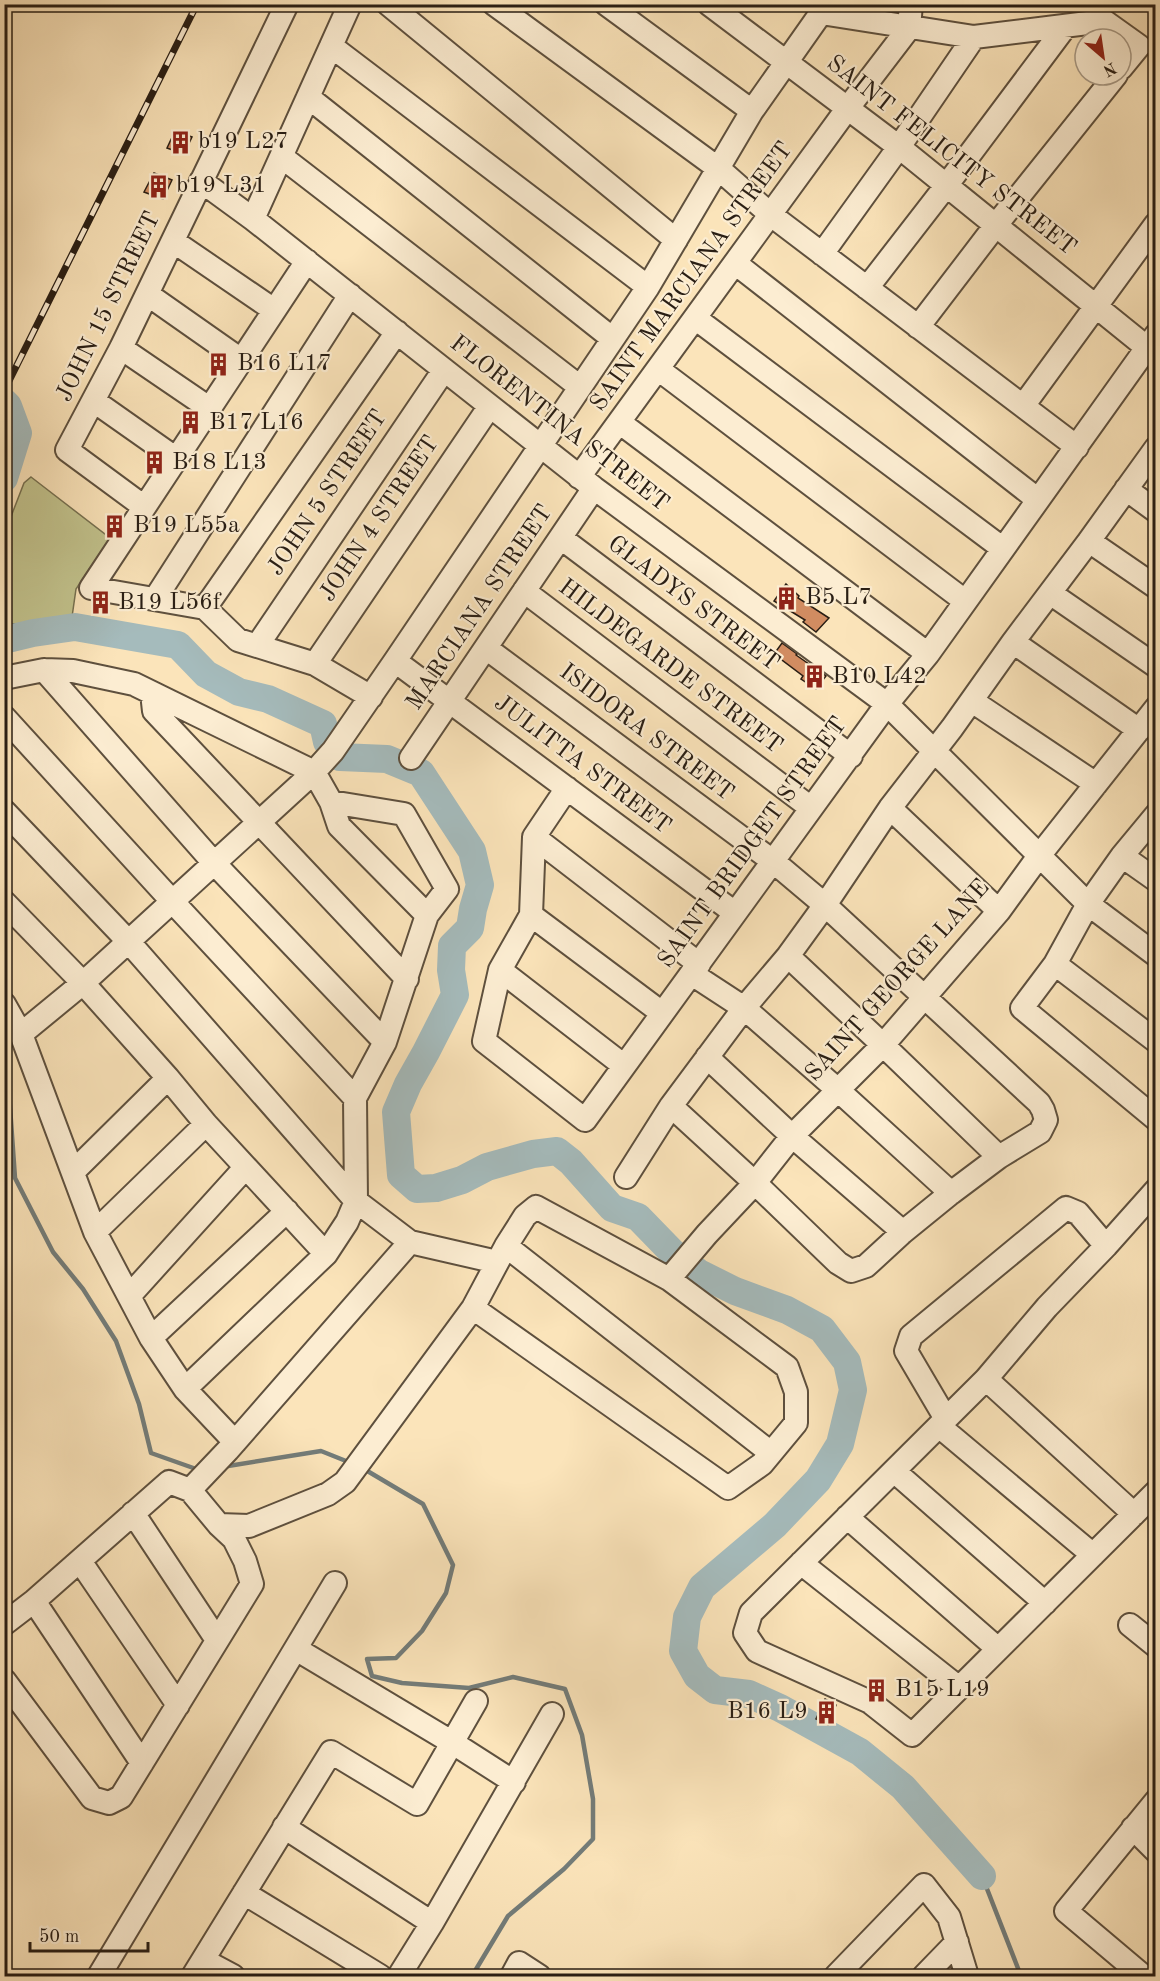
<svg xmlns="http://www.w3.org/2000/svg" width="1160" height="1981" font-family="'Old Standard TT',serif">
	<rect width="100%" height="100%" fill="#fbe4ba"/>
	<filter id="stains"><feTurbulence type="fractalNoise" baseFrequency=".00333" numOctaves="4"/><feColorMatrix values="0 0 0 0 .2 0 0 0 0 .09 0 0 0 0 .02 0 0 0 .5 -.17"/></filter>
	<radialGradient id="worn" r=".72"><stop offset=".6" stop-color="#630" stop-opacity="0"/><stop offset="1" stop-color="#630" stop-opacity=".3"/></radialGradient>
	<path fill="#c2c38d" stroke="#767050" stroke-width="1.5" d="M31,477L110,538L76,589L72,617L52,623L5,624V532L24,483Z"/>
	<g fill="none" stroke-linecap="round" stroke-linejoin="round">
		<path stroke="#737c79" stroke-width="4.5" d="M4,1084L9,1093L15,1178L53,1252L83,1289L116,1341L139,1404L151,1453L199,1470
			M222,1467L321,1451L351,1463
			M364,1469L423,1504L453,1565L446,1593L422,1631L396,1658L367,1659L372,1676L402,1683L469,1688L513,1677L565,1689L582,1735L593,1799V1839L564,1869L508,1916L472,1976
			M982,1876L1021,1976"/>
		<path stroke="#a5bbbc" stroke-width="28" d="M4,402L8,406L18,433L4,478
			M4,640L33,633L75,627L178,645L206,674L239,692L268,699L323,724L327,742L340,757L387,759L421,773L472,851L480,885L473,909L470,928L452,946L451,970L455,995L426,1052L408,1084L396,1112L401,1175L417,1189L436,1188L462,1180L487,1167L533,1154L557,1151L571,1162L612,1208L638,1217L672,1252L699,1273L735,1291L787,1310L822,1329L847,1362L853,1390L840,1444L818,1480L775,1525L702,1587L687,1617L683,1651L697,1676L715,1690L749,1694L780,1708L860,1752L903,1787L982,1876"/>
	</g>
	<path fill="#d18c61" stroke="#291e14" stroke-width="1.5" d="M175,131L192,137L184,154L167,148Z
		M154,173L172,180L163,199L144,192Z
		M786,584L799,596L798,598L829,618L816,632L803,622L805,620L774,601Z
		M782,643L797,654L796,655L826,676L816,689L801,679L803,676L774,654Z
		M825,1699L836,1705L828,1725L816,1719Z"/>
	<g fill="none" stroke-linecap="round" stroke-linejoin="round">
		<defs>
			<path id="minor" d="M388,4L676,240
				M494,4L719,169L771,215L1077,447
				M606,4L752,111
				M709,4L899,147L1156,355
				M821,13L974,37L1104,21L1139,46L1121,68
				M331,46L648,287
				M308,97L613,339
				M282,157L580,387
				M201,181L253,219L594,488L887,704L1088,904L1156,955
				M253,219L350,4
				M173,241L274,310
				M822,254L899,147L974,37
				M307,261L91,588L205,608L238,640L315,664L371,697
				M735,263L1037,499
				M867,288L946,186L1065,27
				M147,294L241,360
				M695,318L1002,548
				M918,327L996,225L1116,75
				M121,348L209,408
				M658,369L965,601
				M94,401L175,458
				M1023,406L1156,224
				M619,422L928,654
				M579,477L847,109L909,28L911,4
				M1126,489L1156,511
				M143,506L67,450L121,348L287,4
				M561,538L851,756
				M1089,541L1156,587
				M524,591L811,808
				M1050,593L1156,666
				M155,599L350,295
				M205,608L397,332
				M1013,642L1139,730
				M257,646L444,370
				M486,648L774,862L825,905L1039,1103L1043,1110L1046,1120L1040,1132L999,1157L951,1193L903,1232L866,1266L851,1271L838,1263L755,1183L671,1106
				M395,661L735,913
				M315,664L490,406
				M44,670L214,863L385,1042
				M4,678L44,670L73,671L134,684L314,772L331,802L339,826L427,915
				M152,693L154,711L407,979
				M972,701L1096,784
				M4,717L172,901L355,1098
				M411,758L594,488
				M567,788L534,837L531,915L500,970L484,1041L585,1120L887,704L928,654L1156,335
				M890,808L999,911
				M4,811L128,941L356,1201L410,1242L497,1262
				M1156,815L1122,856L1088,904L1055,964L1022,1008L1156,1119
				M534,837L699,964
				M1122,856L1156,880
				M4,902L83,983L168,1078L206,1124L326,1254
				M531,915L662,1013
				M788,956L883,1045L999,1157
				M1055,964L1156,1041
				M500,970L623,1065
				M692,974L744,1008L839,1091L951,1193
				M4,1004L21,1034L95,1232L151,1338L185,1389L235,1442
				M21,1034L83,983L314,772L333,751L395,661L648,287L752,111L821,13L823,4
				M707,1057L792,1136L903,1232
				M73,1172L168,1078
				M626,1177L671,1106L744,1008L788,956L825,905L890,808L952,728L1013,642L1089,541L1156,448
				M1156,1190L1106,1246L1047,1307L986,1379L751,1613L745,1633L757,1651L870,1702L912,1735L1156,1492
				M95,1232L206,1124
				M506,1246L771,1453
				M669,1279L707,1234L755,1183L792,1136L883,1045L999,911L1039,856L1156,708
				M130,1295L245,1168
				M151,1338L287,1211
				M986,1379L1134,1514
				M185,1389L326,1254L347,1222L356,1201L355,1098L385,1042L427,915L447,889L404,814L331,802
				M946,1419L906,1351L911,1336L1066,1208L1078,1213L1106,1246
				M939,1426L1093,1555
				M894,1471L1045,1603
				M190,1490L228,1450L410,1242
				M133,1513L217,1640
				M847,1517L998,1649
				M219,1525L249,1526L328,1494L345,1482L473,1308L506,1246L525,1216L536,1207L669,1279L787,1367L796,1392V1423L762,1464L728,1488L473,1308
				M80,1561L178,1705
				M801,1563L959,1688
				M34,1601L142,1763
				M4,1624L34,1601L169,1482L190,1490L219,1525L234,1539L245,1561L252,1584L121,1797L109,1803L92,1798L4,1680
				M1130,1625L1156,1646
				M296,1649L453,1743L514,1782
				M284,1827L432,1923
				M1133,1828L1156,1851
				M244,1893L380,1976
				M203,1960L233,1976
				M99,1976L335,1583
				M193,1976L331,1752L417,1804L476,1701
				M399,1976L432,1923L552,1714
				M512,1976L519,1963L539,1976
				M836,1976L924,1885L949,1917L967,1976
				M924,1976L957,1942
				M1143,1976L1066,1911L1156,1801"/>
		</defs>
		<use href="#minor" stroke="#5e503e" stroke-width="26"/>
		<use href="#minor" stroke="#fcedd2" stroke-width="22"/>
		<defs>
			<path id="rail" d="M4,391L197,4"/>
		</defs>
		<use href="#rail" stroke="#291e14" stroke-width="7"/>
		<use href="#rail" stroke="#fcedd2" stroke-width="4.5" stroke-dasharray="14" stroke-linecap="butt"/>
	</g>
	<defs>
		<symbol id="building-bare" viewBox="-9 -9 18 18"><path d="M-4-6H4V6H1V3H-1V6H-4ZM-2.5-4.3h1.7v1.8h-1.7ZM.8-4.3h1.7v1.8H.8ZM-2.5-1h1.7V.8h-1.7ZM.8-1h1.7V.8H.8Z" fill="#8f2418" stroke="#fcedd2" stroke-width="2.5" paint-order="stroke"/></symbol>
	</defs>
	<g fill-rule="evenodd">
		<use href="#building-bare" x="164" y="126" width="33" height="33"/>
		<use href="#building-bare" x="142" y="170" width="33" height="33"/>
		<use href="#building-bare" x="202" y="348" width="33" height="33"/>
		<use href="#building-bare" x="174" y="406" width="33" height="33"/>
		<use href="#building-bare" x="138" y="446" width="33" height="33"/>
		<use href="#building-bare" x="98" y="510" width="33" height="33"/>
		<use href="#building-bare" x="770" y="582" width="33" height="33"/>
		<use href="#building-bare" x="84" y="586" width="33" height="33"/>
		<use href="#building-bare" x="798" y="660" width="33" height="33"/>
		<use href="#building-bare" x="860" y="1674" width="33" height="33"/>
		<use href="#building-bare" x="810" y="1696" width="33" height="33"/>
	</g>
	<g text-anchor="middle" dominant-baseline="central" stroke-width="4.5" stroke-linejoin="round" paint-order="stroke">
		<g font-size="24" fill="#291e14" stroke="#fcedd2" text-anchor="start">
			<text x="198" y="142">b19 L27</text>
			<text x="176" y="186">b19 L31</text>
			<text x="237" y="364">B16 L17</text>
			<text x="209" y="423">B17 L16</text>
			<text x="172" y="463">B18 L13</text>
			<text x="133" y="526">B19 L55a</text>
			<text x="805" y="598">B5 L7</text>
			<text x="118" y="603">B19 L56f</text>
			<text x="832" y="677">B10 L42</text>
			<text x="895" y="1690">B15 L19</text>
			<text x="808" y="1712" text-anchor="end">B16 L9</text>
		</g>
		<g font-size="24" fill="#291e14" stroke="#fcedd2">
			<text transform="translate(951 156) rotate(38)">SAINT FELICITY STREET</text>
			<text transform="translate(692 277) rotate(-54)">SAINT MARCIANA STREET</text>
			<text transform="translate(109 307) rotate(-64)">JOHN 15 STREET</text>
			<text transform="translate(559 424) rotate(38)">FLORENTINA STREET</text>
			<text transform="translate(328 493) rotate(-56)">JOHN 5 STREET</text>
			<text transform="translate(380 519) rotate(-56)">JOHN 4 STREET</text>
			<text transform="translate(693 604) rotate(37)">GLADYS STREET</text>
			<text transform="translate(480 608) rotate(-56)">MARCIANA STREET</text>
			<text transform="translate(670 667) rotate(37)">HILDEGARDE STREET</text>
			<text transform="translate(646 733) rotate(37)">ISIDORA STREET</text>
			<text transform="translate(582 765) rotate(37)">JULITTA STREET</text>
			<text transform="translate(753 843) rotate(-54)">SAINT BRIDGET STREET</text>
			<text transform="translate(898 981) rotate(-48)">SAINT GEORGE LANE</text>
		</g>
	</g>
	<rect width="1160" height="1981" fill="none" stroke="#fbe4ba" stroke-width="24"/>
	<rect x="6" y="6" width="1148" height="1969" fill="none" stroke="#291e14" stroke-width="3"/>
	<rect x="12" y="12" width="1136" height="1957" fill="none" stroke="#291e14" stroke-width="1.5"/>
	<g transform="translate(1103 57) rotate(151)"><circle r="28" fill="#fcedd2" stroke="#a89a86" stroke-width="1.5"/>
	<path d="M0-4.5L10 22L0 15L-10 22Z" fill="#8f2418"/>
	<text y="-9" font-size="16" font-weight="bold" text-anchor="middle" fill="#291e14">N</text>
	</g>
	<path d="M30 1942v9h118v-9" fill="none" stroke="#291e14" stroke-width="3"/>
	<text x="39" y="1942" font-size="18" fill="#291e14" stroke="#fcedd2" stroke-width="4.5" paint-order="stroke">50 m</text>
	<rect width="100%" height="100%" filter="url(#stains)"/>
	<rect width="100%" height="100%" fill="url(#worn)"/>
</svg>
